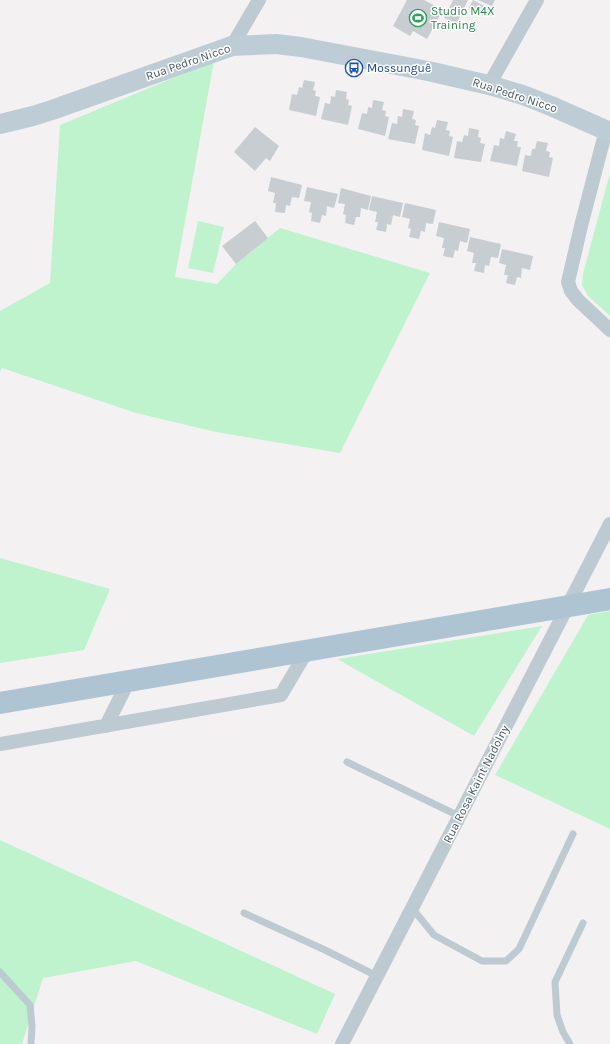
<svg xmlns="http://www.w3.org/2000/svg" width="610" height="1044" font-family="Karla,sans-serif">
	<rect width="100%" height="100%" fill="#f4f1f2"/>
	<path fill="#bef3ce" d="M214,61L175,277L217,284L236,264L280,228L430,273L340,453L216,432L136,413L2,368L0,372V311L50,283L60,125Z
		M610,173V316L588,296L582,285L583,274Z
		M198,221L224,227L213,273L188,268Z
		M0,558L110,589L84,650L0,663Z
		M610,611V829L495,775L588,615Z
		M542,626L474,736L337,659Z
		M0,840L335,994L317,1034L136,961L43,978L22,1044H0Z"/>
	<path fill="#c8cdd2" d="M407,0H424L443,10L427,39L413,31L410,36L393,26Z
		M453,0H468L457,23L444,18Z
		M473,0L488,8L484,16L469,8Z
		M478,0H495L492,6Z
		M304,80L315,82L313,90L316,91L315,96L320,97L316,116L289,110L292,94L297,95L299,87L302,88Z
		M336,90L347,92L346,99L349,100L348,105L352,106L348,125L321,119L325,103L330,104L331,96L335,97Z
		M373,100L384,102L382,110L386,111L385,116L389,117L385,136L358,129L362,113L367,114L368,107L372,108Z
		M403,109L414,111L412,119L416,120L415,125L419,126L415,144L388,139L392,123L397,124L398,116L402,117Z
		M437,120L448,122L446,130L450,131L449,136L453,137L449,156L422,150L425,133L430,135L432,127L435,128Z
		M255,127L279,146L270,161L266,158L255,171L234,152Z
		M469,128L479,130L478,137L481,138L480,143L485,144L481,162L454,158L457,141L462,142L464,135L468,136Z
		M506,131L516,134L514,141H518L517,147H521L517,166L490,161L494,145L499,146L500,138L504,139Z
		M537,141L548,143L546,151L550,152L549,157L553,158L549,177L522,171L525,155L531,156L532,149H535Z
		M271,177L302,185L299,198L292,197L290,206L286,205L285,213L275,212L276,203H273L275,193L268,191Z
		M307,187L338,194L334,208L327,206L326,216L322,215L320,223L311,221L312,213L309,212L311,202L304,201Z
		M341,188L371,196L368,210L361,208L360,217H356L354,225L345,223L346,215L343,214L345,204L338,203Z
		M372,196L403,203L400,217L393,215L391,225L387,224L386,232L376,230L378,222H375L377,212L369,210Z
		M405,203L436,210L433,224L426,223L425,232L421,231L419,239L409,237L411,229L408,228L410,219L402,217Z
		M255,221L268,238L236,264L222,246Z
		M439,222L470,229L467,243L460,241L458,251L455,250L453,258L443,256L445,248H442L444,238L436,236Z
		M470,237L501,244L498,258L491,257L489,266L485,265L484,273L474,271L476,263H472L474,253L467,251Z
		M502,249L533,256L530,270L522,268L521,278L517,277L515,285L506,283L508,275H504L506,265L499,263Z"/>
	<g fill="none" stroke-linecap="round" stroke-linejoin="round">
		<path stroke="#becad2" stroke-width="7" d="M347,762L459,816
			M412,908L434,935L482,961H506L519,949L573,834
			M244,913L325,950L377,976
			M0,972L30,1005L32,1026L31,1044
			M570,1044L563,1032L557,1015L555,982L583,923"/>
		<path stroke="#becad2" stroke-width="14" d="M232,46L259,0
			M489,85L537,0
			M606,130L581,226L568,282L571,291L578,300L610,330
			M106,726L128,682
			M0,744L281,695L307,651
			M342,1044L610,524"/>
		<path stroke="#beccd6" stroke-width="20" d="M0,124L33,116L52,110L232,46L276,44L301,47L428,71L489,85L523,95L551,106L610,132"/>
		<path stroke="#afc4d2" stroke-width="22" d="M0,703L610,599"/>
	</g>
	<defs>
		<symbol id="stadium-ring" viewBox="-11 -11 22 22"><circle r="9.5" fill="#fff" stroke="#2e9e5b" stroke-width="1.5"/><path d="M0-5a6.5 5 0 1 0 0 10a6.5 5 0 1 0 0-10ZM-3.5-1.8h7v3.6h-7Z" fill="#2e9e5b"/></symbol>
		<symbol id="bus-ring" viewBox="-11 -11 22 22"><circle r="9.5" fill="#fff" stroke="#1a4fb4" stroke-width="1.5"/><path d="M-5-6H5V4H4V6H2V4H-2V6H-4V4H-5ZM-3.5-4V0h7V-4ZM-3.5 1.2v1.5H-2V1.2ZM2 1.2v1.5H3.5V1.2Z" fill="#1a4fb4"/></symbol>
	</defs>
	<g fill-rule="evenodd">
		<use href="#stadium-ring" x="408" y="8" width="20" height="20"/>
		<use href="#bus-ring" x="344" y="58" width="20" height="20"/>
	</g>
	<g text-anchor="middle" dominant-baseline="central" stroke-width="3" stroke-linejoin="round" paint-order="stroke">
		<g font-size="12" fill="#27864d" stroke="#fff" text-anchor="start">
			<text x="431" y="11">Studio M4X<tspan x="431" dy="14">Training</tspan></text>
		</g>
		<g font-size="12" fill="#475761" stroke="#fff">
			<text transform="translate(188 62) rotate(-19)">Rua Pedro Nicco</text>
			<text transform="translate(515 95) rotate(18)">Rua Pedro Nicco</text>
			<text transform="translate(476 784) rotate(-63)">Rua Rosa Kaint Nadolny</text>
		</g>
		<g font-size="12" fill="#164399" stroke="#fff" text-anchor="start">
			<text x="367" y="68">Mossunguê</text>
		</g>
	</g>
</svg>
